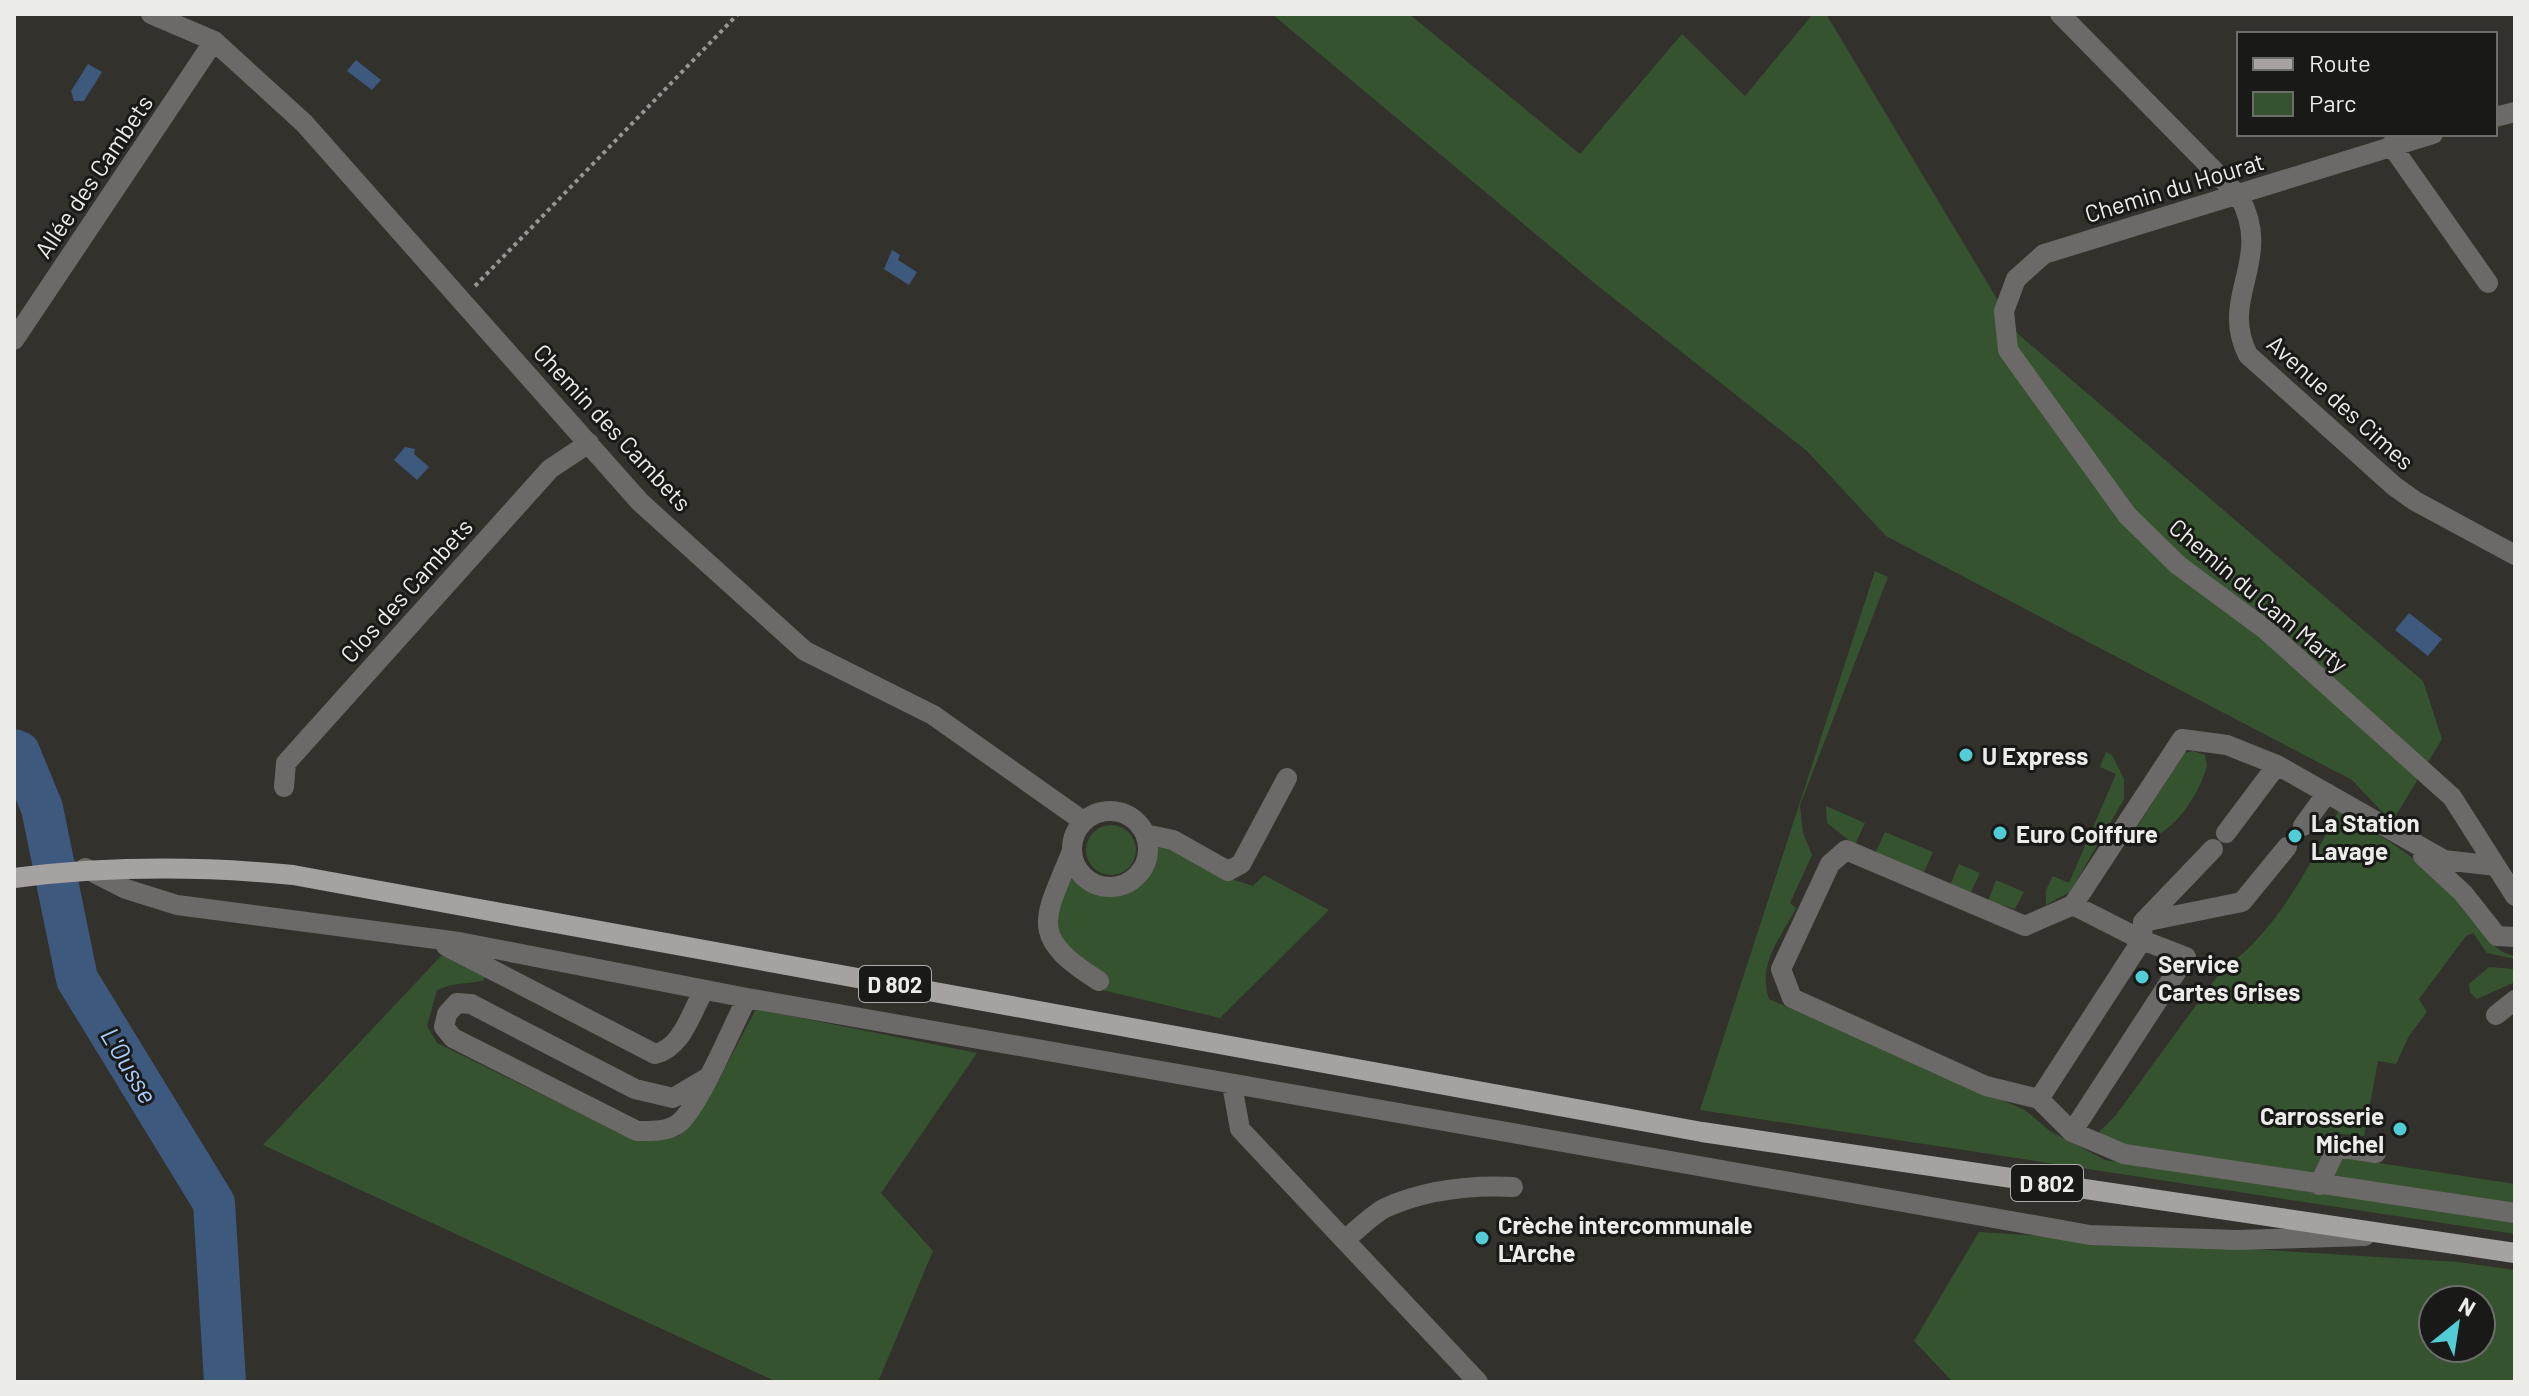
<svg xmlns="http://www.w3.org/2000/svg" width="2529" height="1396" font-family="Barlow,sans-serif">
	<rect width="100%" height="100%" fill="#32312c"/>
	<path fill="#36532f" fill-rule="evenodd" d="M1272,14H1409L1580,154L1682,34L1745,96L1813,14H1826L2018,334L2423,681L2442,739L2392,822L2352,780L1886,536L1807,451L1593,282Z
		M1875,571L1888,577L1800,805L1803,833L1812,855L1790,903L1796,908C1781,938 1757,963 1769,999L2025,1110L2050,1131L2105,1160L2515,1222V1234L1700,1110Z
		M2193,751L2205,755L2207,766C2197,800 2169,840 2134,843L2130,838L2184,753Z
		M2106,752L2112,755L2124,779V799L2070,892L2046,905V890L2053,876L2069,883L2116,774L2100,767Z
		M1826,806L1865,823L1855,845L1827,823Z
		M2339,810C2382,836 2427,864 2462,901C2482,921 2485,950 2515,956V959L2487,953L2473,933L2466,936L2419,999L2427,1012L2409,1036L2396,1064L2378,1061L2364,1136L2341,1134L2335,1138L2318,1174L2115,1145L2103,1139L2099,1132L2116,1115L2221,971C2276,933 2308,868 2339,810Z
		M1086 850a25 25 0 1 1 50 0a25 25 0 1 1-50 0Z
		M1885,832L1933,852L1923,874L1875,854Z
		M1161,843L1231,879L1253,886L1264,875L1329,910L1220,1018L1098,989L1068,950L1050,916L1069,873C1090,897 1124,904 1147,880L1153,855Z
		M1959,864L1980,873L1970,894L1950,885Z
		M1996,880L2024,892L2015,909L1988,901Z
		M441,956L495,959L483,981L451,985L437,990L427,1026L437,1043L636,1141L679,1136L715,1087L756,1009L977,1053L881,1193L933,1251L878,1382H777L263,1145Z
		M2489,967L2515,969V982L2477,999L2470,992L2469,984Z
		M2340,1157L2515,1184V1206L2333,1181L2336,1159Z
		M1979,1232L2458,1262L2515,1270V1382H1953L1914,1341ZM2433,1300H2481V1348H2433Z"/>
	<path fill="#3e597e" d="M356,60L381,80L372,90L347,71Z
		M88,64L102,72L84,101H74L71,91Z
		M892,250L900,255L898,260L917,272L909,285L884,269Z
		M405,447L415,449L414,454L429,467L417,480L394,460Z
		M2409,613L2442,639L2428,656L2395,630Z"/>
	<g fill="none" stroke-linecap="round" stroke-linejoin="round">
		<path stroke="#3e597e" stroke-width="42" d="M14,750L19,752L42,808L77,979L214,1203L225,1382"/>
		<path stroke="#979793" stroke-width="4" stroke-dasharray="4 4" stroke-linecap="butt" d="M475,286L738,14"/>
		<path stroke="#6c6a68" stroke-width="20" d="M151,14L214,41L304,123L640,502L805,651L933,715L1083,821
			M2060,14L2239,196C2275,261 2218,296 2248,355L2394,486L2415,501L2515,555
			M2495,117L2515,112
			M2433,134L2044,254L2016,279L2004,311L2008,350L2127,515L2178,565L2266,630L2452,797L2515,896
			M2391,145L2488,283
			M14,340L214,41
			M284,787L286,763L550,469L589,443
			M1072 849a38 38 0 1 1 76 0a38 38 0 1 1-76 0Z
			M2303,826L2327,793
			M2226,833L2277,765
			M1145,834L1173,840L1228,871L1241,864L1287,778
			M1072,851C1044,920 1027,936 1099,981
			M2423,856L2463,893L2497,936L2515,937
			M85,868L126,889L177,905L459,942L747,998L2090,1235L2237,1240L2365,1236
			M2073,905L2025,926L1846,850L1830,864L1781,969L1792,998L1986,1086L2039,1099L2072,1132L2124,1154L2515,1213
			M2143,922L2242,902L2287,847
			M446,946L655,1054C682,1048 691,1013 704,990
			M2496,1015L2515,1000
			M705,1079L673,1098L635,1089L471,1004L457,1003L447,1014L444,1027L453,1038L637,1131C650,1131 668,1132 679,1123C699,1107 733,1025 747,998
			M1232,1085L1240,1129L1478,1382
			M2039,1099L2142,940L2073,905L2182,739L2227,745L2277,765L2444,860L2496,866
			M2072,1132L2186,957L2142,940L2143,922L2213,849
			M2319,1185L2337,1147L2376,1153
			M1346,1239C1358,1229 1372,1215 1385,1208C1425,1190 1470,1185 1513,1187"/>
		<path stroke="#a6a29f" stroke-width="20" d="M14,878C107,866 200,866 293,875L1702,1132L2515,1253"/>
	</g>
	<g fill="#52ccd5" stroke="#191917" stroke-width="3">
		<circle cx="1966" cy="755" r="8"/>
		<circle cx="2000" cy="833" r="8"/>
		<circle cx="2295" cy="836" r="8"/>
		<circle cx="2142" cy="977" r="8"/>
		<circle cx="2400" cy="1129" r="8"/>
		<circle cx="1482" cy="1238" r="8"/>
	</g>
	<g text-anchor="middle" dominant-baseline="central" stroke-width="6" stroke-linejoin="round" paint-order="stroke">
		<g fill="#191917" stroke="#adadaa" stroke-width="2">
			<rect x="859" y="966" width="72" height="36" rx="6"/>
			<rect x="2011" y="1165" width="72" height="36" rx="6"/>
		</g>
		<g font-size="22" font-weight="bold" fill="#ecece9">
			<text x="895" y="984">D 802</text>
			<text x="2047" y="1183">D 802</text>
		</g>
		<g font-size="24" fill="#ecece9" stroke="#191917">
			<text transform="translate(93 176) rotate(-56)">Allée des Cambets</text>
			<text transform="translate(2174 187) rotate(-17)">Chemin du Hourat</text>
			<text transform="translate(2341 402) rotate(42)">Avenue des Cimes</text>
			<text transform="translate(613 427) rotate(47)">Chemin des Cambets</text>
			<text transform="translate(406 590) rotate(-48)">Clos des Cambets</text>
			<text transform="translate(2259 595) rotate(40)">Chemin du Cam Marty</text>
		</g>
		<g font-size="24" font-weight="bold" fill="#ecece9" stroke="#191917" text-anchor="start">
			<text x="1982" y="755">U Express</text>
			<text x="2311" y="822">La Station<tspan x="2311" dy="28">Lavage</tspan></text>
			<text x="2016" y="833">Euro Coiffure</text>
			<text x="2158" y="963">Service<tspan x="2158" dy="28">Cartes Grises</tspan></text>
			<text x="2384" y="1115" text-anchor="end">Carrosserie<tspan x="2384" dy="28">Michel</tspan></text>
			<text x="1498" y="1224">Crèche intercommunale<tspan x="1498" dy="28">L'Arche</tspan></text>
		</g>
		<g font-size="26" font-style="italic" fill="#a7cbfc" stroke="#191917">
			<text transform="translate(130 1065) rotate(59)">L'Ousse</text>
		</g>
	</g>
	<rect width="2529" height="1396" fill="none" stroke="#ecece9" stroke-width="32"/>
	<rect x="2237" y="32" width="260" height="104" fill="#191917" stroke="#6d6d6b" stroke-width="2"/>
	<rect x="2253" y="58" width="40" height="12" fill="#a6a29f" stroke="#6d6d6b" stroke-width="2"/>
	<text x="2309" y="72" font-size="24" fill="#ecece9">Route</text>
	<rect x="2253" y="92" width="40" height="24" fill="#36532f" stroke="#6d6d6b" stroke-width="2"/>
	<text x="2309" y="112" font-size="24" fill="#ecece9">Parc</text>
	<g transform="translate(2457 1324) rotate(30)"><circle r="38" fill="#191917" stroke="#6d6d6b" stroke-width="2"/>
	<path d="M0-6L14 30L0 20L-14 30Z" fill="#52ccd5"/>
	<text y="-12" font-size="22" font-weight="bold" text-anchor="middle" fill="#ecece9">N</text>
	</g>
</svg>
